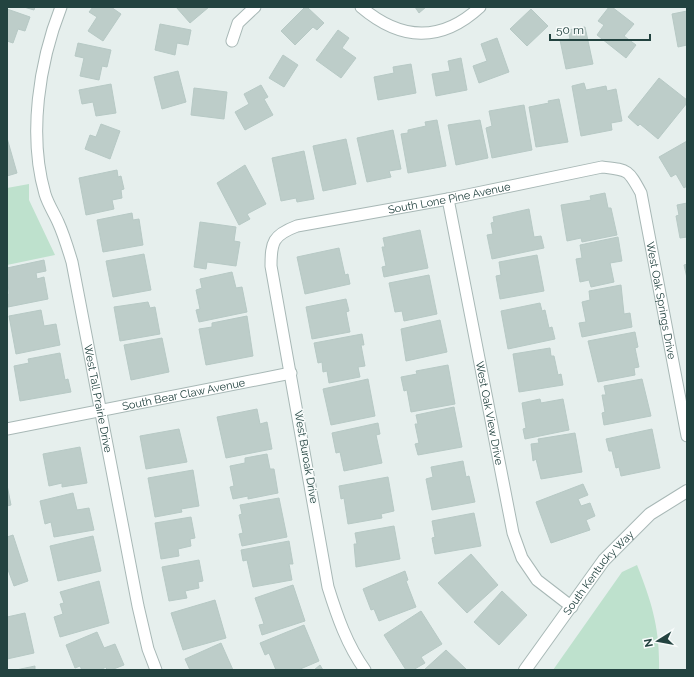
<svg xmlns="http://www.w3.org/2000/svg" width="694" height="677" font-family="Raleway,sans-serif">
	<rect width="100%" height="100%" fill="#e6efed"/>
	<path fill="#bee1cd" d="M29,184V200L55,255L7,265V188Z
		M637,565C652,603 660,629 659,670H553L622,572Z"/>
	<path fill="#bdcdc9" stroke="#b7c9c5" d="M24,7H35L34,10Z
		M93,7H111L121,14L103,41L88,31L97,17L89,12Z
		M176,7H209L190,23Z
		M305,7H307L324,23L317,30L313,27L295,45L281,31Z
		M415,7H426L419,13Z
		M609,7H612L634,24L624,36L636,45L626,58L597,35L604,25L598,21Z
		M7,9L30,17L25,31L18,29L13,43L7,41Z
		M531,9L548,26L527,46L510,29Z
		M687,11V45L678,47L672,14Z
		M160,24L191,30L188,45L177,43L175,55L155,50Z
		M585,27L593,64L566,69L560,40L570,39L568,30Z
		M338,30L349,38L342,48L356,58L341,78L316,60Z
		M497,38L509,72L479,83L473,66L487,61L481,44Z
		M78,43L111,50L107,67L102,66L99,80L80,76L84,58L75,56Z
		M283,55L298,65L284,87L269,78Z
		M461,58L467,90L436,96L432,74L450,71L448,61Z
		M411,64L416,93L378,100L374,77L394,73L393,67Z
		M178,71L186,102L162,109L154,77Z
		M659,78L687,100V103L658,139L640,124L638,126L628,117Z
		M584,83L586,90L606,86L607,91L616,89L622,121L611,123L612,130L581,136L572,86Z
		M111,84L116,113L96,116L93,102L82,104L79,90Z
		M261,85L268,97L264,99L273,115L245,130L235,112L249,104L244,94Z
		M194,88L227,92L224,119L191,115Z
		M559,99L568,142L536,147L529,107L549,103L548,101Z
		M524,105L532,150L492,158L486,128L492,126L489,111Z
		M437,120L446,166L408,173L401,134L408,133V130L426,126L425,122Z
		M480,120L488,158L456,165L448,125Z
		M101,124L120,131L110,159L85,149L90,135L96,137Z
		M393,130L401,169L389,171L391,177L367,182L357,138Z
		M7,138L17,173L7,176Z
		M346,139L356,184L323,191L313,146Z
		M687,141V186L684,188L676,174L671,177L659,157Z
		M304,151L314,199L297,202L296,198L281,201L272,158Z
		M245,165L266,204L247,214L250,219L239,225L217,183Z
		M117,170L118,177L121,176L124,189L121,190L122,198L112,200L114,209L86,215L79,178Z
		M605,193L608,208H611L617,235L582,242L581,238L567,241L561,205L591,200L590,196Z
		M687,203V237L680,238L676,216L679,215L677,205Z
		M529,209L534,237L541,236L544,248L492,259L487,235L493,234L491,223L494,222L493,217Z
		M132,213L133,220L139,219L143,245L103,252L97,220Z
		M200,222L236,227L234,241L240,242L236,266L207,262L206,269L194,267Z
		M420,230L428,268L384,277L382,267L386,266L382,247H385L383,238Z
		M618,237L622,261L610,263L614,282L591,287L589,280L580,282L576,259L582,258L580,245Z
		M339,248L345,275L348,274L350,284L305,294L297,257Z
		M144,254L151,290L113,297L106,261Z
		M537,255L544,291L500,299L496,276L501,275L499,262Z
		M44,260L46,271L36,273L37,279L44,277L48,299L8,307L7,295L9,294L7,268Z
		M687,264V278L684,265Z
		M232,272L236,288L242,287L247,312L199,322L196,310L200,309L196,290L202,288L200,279Z
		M429,275L437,314L404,321L402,311L395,312L389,283Z
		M621,285L624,314L630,313L632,327L582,337L579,323L586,322L582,302L590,300L589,291Z
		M346,299L349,311L346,312L350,332L312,339L306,307Z
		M148,302L150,308L155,307L160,334L120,341L114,307Z
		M540,303L542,311L545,310L549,328L552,327L555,339L508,349L501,311Z
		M41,310L44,326L56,324L60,345L16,354L9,316Z
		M247,316L253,356L206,365L199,329L212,327V323Z
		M440,320L447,352L406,361L401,329Z
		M635,332L638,347L635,348L639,367L634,368L635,375L598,382L588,341Z
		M362,334L364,345H361L365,366L358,367L360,377L329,383L327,371L323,372L322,362L318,363L314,343Z
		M162,338L169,372L131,380L124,345Z
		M550,348L551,356H554L558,375L561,374L563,385L519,392L513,354Z
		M60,353L65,380L68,379L71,392L20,401L14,366L29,363L28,359Z
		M448,365L455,404L411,412L407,390L404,391L401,377L417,374L416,371Z
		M368,379L375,416L331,425L323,389Z
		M642,379L651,416L604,425L602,413L605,412L602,395H606L604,386Z
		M540,399L541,403L563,399L569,430L525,439L523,429L526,428L522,403Z
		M454,407L462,447L418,455L415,444L419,443L415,424H418L416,415Z
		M257,409L260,424L267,422L272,449L226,458L217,417Z
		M378,423L380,434L376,435L382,463L344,471L340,452L336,453L332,433Z
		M179,429L187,462L146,469L140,436Z
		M652,429L660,468L621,476L619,467L616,468L612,451H609L606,439Z
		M575,433L582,472L541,479L536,459L533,461L531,444L539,443L538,439Z
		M80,447L87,483L62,487V483L49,486L43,454Z
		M267,454L270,469H274L278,493L248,499V496L233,499L230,487L234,486L230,466L245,463V458Z
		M463,461L466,477L469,476L475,502L432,510L426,479L433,477L431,467Z
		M193,470L199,506L181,509L182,512L155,517L148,478Z
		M388,477L394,511L381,514L382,518L348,524L344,498L341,499L339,486Z
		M583,484L588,495L578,499L581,506L590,503L595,516L586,520L590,530L551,543L536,502Z
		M7,485L11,505L7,506Z
		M73,493L77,510L89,508L94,530L54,537L51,522L45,524L40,501Z
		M279,498L287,537L242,546L239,534L243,533L239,515L242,514L240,505Z
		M474,513L481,546L435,554L432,538L435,537L432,521Z
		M191,517L195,538L190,539L191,546L178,549L179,556L161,559L155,523Z
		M394,526L400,559L356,567L354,544H357L355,533Z
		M13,535L28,581L14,586L7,567V537Z
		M93,536L101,571L58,581L50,546Z
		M289,541L293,564H289L292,580L253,587L247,560L243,561L241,550Z
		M471,554L498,585L467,613L438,583Z
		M199,560L203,581L198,582L199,588L185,591L187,598L169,601L162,567Z
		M405,571L408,580L406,581L416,607L379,621L374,609L371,610L363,589Z
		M99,581L109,623L60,637L54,617L63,614L60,604L64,603L60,592Z
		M293,585L305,621L262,635L259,625L264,624L255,598Z
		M502,591L527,615L499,645L474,622Z
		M215,600L226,638L183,650L171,613Z
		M421,611L442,644L421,657L425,663L413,670H406L384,635Z
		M25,613L34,653L7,659V617Z
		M304,625L319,661L298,670H276L269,653L265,655L260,643Z
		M97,632L104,648L115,644L124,665L111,670H107L106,667L100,670H82L80,666L75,668L66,645Z
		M221,643L233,670H190L185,659Z
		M446,650L467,670H424Z
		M320,665L323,670H314Z
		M35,666V670H16Z"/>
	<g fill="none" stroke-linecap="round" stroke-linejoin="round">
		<defs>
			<g id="minor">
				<path id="s1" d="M61,7C39,63 28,135 45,194C48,204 54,213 58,222C64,235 68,249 72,262L138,606L148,649L156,670"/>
				<path d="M361,7C401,41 441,43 480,7"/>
				<path d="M232,41L238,23L255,7"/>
				<path id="s2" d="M448,199L513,533L522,558L537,580L572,607"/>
				<path id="s3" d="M7,429L291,373"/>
				<path id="s4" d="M365,670C347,645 337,616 328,587L271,266C271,242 273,235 297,226L448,199L602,167C628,170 628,169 641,193L687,436"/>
			</g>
			<g id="tertiary">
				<path id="s5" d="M525,670L604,560L650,514L687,491"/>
			</g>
		</defs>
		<use href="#minor" stroke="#a8b8b6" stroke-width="13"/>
		<use href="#tertiary" stroke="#a8b8b6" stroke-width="14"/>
		<use href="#minor" stroke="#fff" stroke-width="11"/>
		<use href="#tertiary" stroke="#fff" stroke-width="12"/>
	</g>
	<g text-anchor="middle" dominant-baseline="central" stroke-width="3" stroke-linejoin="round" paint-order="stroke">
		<g font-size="11" fill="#234340" stroke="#f7fbfa">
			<text stroke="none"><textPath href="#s4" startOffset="625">South Lone Pine Avenue</textPath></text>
			<text stroke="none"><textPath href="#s4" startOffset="941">West Oak Springs Drive</textPath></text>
			<text stroke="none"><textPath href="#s3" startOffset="180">South Bear Claw Avenue</textPath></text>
			<text stroke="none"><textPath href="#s1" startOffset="403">West Tall Prairie Drive</textPath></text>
			<text stroke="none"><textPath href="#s2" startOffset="218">West Oak View Drive</textPath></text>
			<text transform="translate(306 457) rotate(80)">West Buroak Drive</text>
			<text stroke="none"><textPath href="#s5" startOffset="122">South Kentucky Way</textPath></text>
		</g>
	</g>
	<rect width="694" height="677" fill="none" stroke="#234340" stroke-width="16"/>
	<g transform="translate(658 641) rotate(259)" stroke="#f7fbfa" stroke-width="3" paint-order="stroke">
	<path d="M0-3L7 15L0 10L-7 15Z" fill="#234340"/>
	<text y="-6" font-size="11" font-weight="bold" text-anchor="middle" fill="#234340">N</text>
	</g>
	<path d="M550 34v6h100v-6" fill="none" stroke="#234340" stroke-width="2"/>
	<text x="556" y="34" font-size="12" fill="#234340" stroke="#f7fbfa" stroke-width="3" paint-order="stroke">50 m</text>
</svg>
